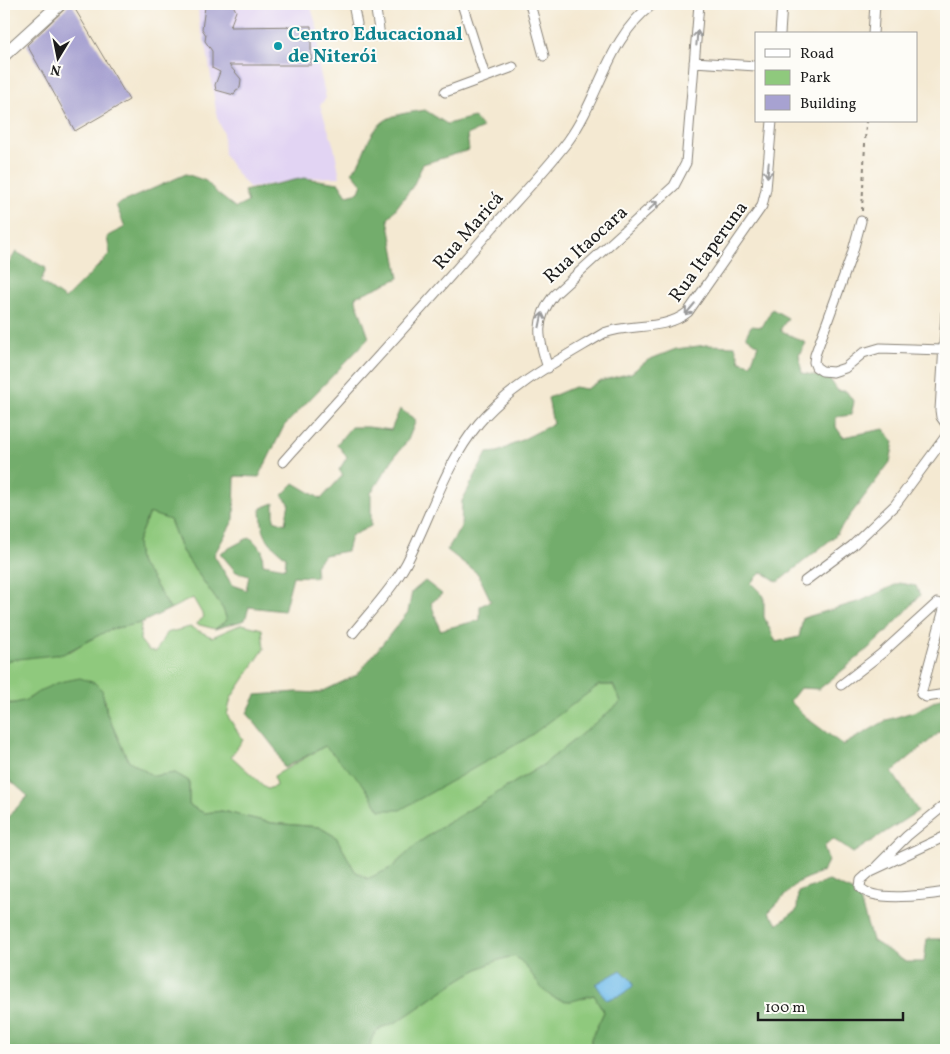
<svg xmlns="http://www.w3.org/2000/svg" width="950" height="1054" font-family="Vollkorn,serif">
	<rect width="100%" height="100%" fill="#fdfcf7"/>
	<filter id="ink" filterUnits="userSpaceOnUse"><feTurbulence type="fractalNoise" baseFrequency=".02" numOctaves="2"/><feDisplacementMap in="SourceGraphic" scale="10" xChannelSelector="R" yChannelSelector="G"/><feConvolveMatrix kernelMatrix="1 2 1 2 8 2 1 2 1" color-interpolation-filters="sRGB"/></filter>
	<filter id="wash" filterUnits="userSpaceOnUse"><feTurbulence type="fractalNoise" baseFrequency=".0096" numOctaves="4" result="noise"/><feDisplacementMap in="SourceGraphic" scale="20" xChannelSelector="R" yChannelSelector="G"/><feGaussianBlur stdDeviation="1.12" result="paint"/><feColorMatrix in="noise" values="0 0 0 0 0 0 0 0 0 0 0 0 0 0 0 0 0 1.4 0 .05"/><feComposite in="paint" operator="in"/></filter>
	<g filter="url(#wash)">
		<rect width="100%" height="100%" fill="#f4e9d2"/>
		<path fill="#e2d4f3" d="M198,4H310L318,31V63L326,98L320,105L334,147L340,177L304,178L250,188L238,175L224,154L223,132L217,117L207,50L199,24Z"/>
		<path fill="#8fc97d" stroke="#56724c" d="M149,513L170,519L182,551L223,609L227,620L215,629L196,624L204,617L193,598L170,609L151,577L139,562L137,542Z
			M141,623L140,640L148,650L156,652L166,633L190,627L212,637L242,624L262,629L264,649L231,698L227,715L243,740L231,756L267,789L276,786L274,776L325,746L363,784L380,810L574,703L599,685H613L622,702L543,765L446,824L418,843L391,868L368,879L355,871L336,837L319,827L272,823L222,811L204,813L189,805V781L175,773L153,776L128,760L107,714L105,699L41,690C29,699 19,706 4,702V663L9,660L71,651L90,639L111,629Z
			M514,956L524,962L533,975L569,1001L594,995L604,1012L591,1039V1050H370C370,1044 371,1037 376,1032C380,1027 390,1025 396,1022C435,999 470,965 514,956Z"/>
		<path fill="#73ad6c" stroke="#486444" d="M425,110L447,124L474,117L483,128L467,135L469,150L423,164L413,186L388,219L399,278L355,297L369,338L284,426L259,477L235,476L234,519L214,555L232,585L246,590L249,576L236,572L220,553L250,537L262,550L263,564L285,568L286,557C264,539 262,535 261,508L274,503V520L285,524L289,503L282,495L294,483L321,499L343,475L339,470L347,457L337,444L351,427H368L391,430L400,409L416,420L408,440L395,456L371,493V526L351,536L347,551L324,555L315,566L316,577L293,576L284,611L249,607L245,620L215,629L227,620L223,609L182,551L170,520L149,513L137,542L139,562L151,577L170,609L141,623L111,629L63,654L9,660L4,663V395L10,389L4,385V290L7,286C0,274 9,263 16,252L46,268L41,282L65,299L110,254L107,237L125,227L116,205L186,174L206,181L218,194L236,208L248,202L244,191L304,178L339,183L347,195L359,192L362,184L352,172C360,164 362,155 367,144C381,114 395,115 425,110Z
			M772,309L788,318L780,330L806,343L799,355L802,373L829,378L838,391H846L854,402L851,415L836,417V427L843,437L884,429L894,442L890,462L834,537L778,582L762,572L751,583L764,596V617L776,642L799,637L803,618L861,601L899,583L916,586L920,595C891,631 855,661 819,689L800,688L790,701L808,719L843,745L887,720L916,711L946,695V727L892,772L918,811L853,853L833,839L824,847L828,861L823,871L797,883L768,913L778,924L797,910L798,892L829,881L858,894L872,940L906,962H924L927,939H946V1050H591V1039L604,1012L594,995C585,996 575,1002 567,1001C536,998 537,970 514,956C470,965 435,999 396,1022C390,1025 380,1027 376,1032C371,1037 370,1044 370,1050H4V821L28,796L4,775V702L11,704L27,700L41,690L60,682L80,678L95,683L102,690L107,714L128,760L153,776L175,773L189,781V805L204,813L222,811L272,823L319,827L336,837L355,871L367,879L391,868L418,843L446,824L543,765L621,702L613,685H599L526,739L400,810H380L363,784L325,746L284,768L276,750L247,713L256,695L297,692L319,693L357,675L408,612L412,592L425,581L442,594L431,603L440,630L480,620V606L491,601L478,574L447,550L461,527L462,501L487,453L498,452L553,424L548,398L574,387L586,389L600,381L631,373L648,360L676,349L706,345L735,346L740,361L751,364L758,345L746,336L751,326L762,327Z"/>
		<path fill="#71bcea" stroke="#466c83" d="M621,970L632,981L633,986L624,994L606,1000L596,984Z"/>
		<g id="blocks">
			<path fill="#a7a2d1" d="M70,4H72L129,100L75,131L27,45Z
				M212,4L233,5L236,11L230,27L311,26V65H229L241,79L240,88L236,90L234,95L216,90L215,85L220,72L212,68V51L205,41L206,35L202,29L205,7Z"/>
		</g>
	</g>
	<g filter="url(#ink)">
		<use href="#blocks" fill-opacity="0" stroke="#888277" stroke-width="1"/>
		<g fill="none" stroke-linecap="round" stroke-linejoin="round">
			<defs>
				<path id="street" d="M353,4L357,24
					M375,4L380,36
					M462,4L485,76
					M530,4L544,56
					M780,34L782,4
					M873,34L875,4
					M694,62L756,66
					M445,92L513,67
					M861,221L852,254L815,355L814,362L816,367L822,371L833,372L845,368L863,353L880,348L943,350
					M946,313L940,410L941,417L946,424
					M548,368C538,338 534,320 554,295L674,186L686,163L699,4
					M283,462C353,383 425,307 493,227C518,199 545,171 568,141C600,97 608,37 653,4
					M805,581L852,546L895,505L946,436
					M353,633C371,611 392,589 406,564C431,516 444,466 479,423C512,384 561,359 604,333C631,323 665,331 688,312L762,206L766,189L772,121
					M841,685L881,654L937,603L942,605L944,609L921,694L926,697L946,694
					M946,836L871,871L861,880L860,887C872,903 928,895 946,892
					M877,866L907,836L946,804"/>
				<path id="secondary" d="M4,55L60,4"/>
			</defs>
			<use href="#street" stroke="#888277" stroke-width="11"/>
			<use href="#secondary" stroke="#888277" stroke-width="14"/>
			<path stroke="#888277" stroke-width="2" stroke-dasharray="4 4" stroke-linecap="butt" d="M862,211L866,121"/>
			<use href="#street" stroke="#fff" stroke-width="9"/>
			<use href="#secondary" stroke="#fff" stroke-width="12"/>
		</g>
		<defs><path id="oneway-shaft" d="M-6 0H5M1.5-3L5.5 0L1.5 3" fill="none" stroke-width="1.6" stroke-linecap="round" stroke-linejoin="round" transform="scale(1.25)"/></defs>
		<g stroke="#999">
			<use href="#oneway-shaft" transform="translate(697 38) rotate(-85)"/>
			<use href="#oneway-shaft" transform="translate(768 170) rotate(95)"/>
			<use href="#oneway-shaft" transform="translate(653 206) rotate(-43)"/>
			<use href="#oneway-shaft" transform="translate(690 309) rotate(130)"/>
			<use href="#oneway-shaft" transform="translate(541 320) rotate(-78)"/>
		</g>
	</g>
	<circle fill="#0f9aa8" stroke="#fdfcf7" stroke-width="2" cx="278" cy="46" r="5"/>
	<g text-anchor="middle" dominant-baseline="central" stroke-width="4" stroke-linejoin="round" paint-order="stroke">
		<g font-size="19" font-weight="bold" fill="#0d838f" stroke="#fdfcf7" text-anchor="start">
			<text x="288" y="35">Centro Educacional<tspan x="288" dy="22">de Niterói</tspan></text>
		</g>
		<g font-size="19" fill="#1c1c1c" stroke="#fdfcf7">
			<text transform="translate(469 231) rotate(-49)">Rua Maricá</text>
			<text transform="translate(586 245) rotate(-42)">Rua Itaocara</text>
			<text transform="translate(709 252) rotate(-54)">Rua Itaperuna</text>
		</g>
	</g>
	<rect width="950" height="1054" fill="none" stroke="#fdfcf7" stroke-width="20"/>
	<rect x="755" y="32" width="162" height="90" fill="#fdfcf7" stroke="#a3a29f"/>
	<rect x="765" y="49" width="25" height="8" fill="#ffffff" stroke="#a3a29f"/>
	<text x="800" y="58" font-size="15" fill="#1c1c1c">Road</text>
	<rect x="765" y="70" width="25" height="15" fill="#8fc97d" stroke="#a3a29f"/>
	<text x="800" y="82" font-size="15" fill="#1c1c1c">Park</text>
	<rect x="765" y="95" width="25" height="15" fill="#a7a2d1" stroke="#a3a29f"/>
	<text x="800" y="108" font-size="15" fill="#1c1c1c">Building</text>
	<g transform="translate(58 58) rotate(190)" stroke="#fdfcf7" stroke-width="4" paint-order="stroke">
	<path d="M0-4L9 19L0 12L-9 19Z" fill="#1c1c1c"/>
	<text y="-8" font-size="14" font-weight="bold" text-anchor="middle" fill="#1c1c1c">N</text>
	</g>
	<path d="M758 1012v8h145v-8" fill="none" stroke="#1c1c1c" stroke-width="2.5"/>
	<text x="765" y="1012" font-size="15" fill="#1c1c1c" stroke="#fdfcf7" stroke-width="4" paint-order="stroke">100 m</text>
</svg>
